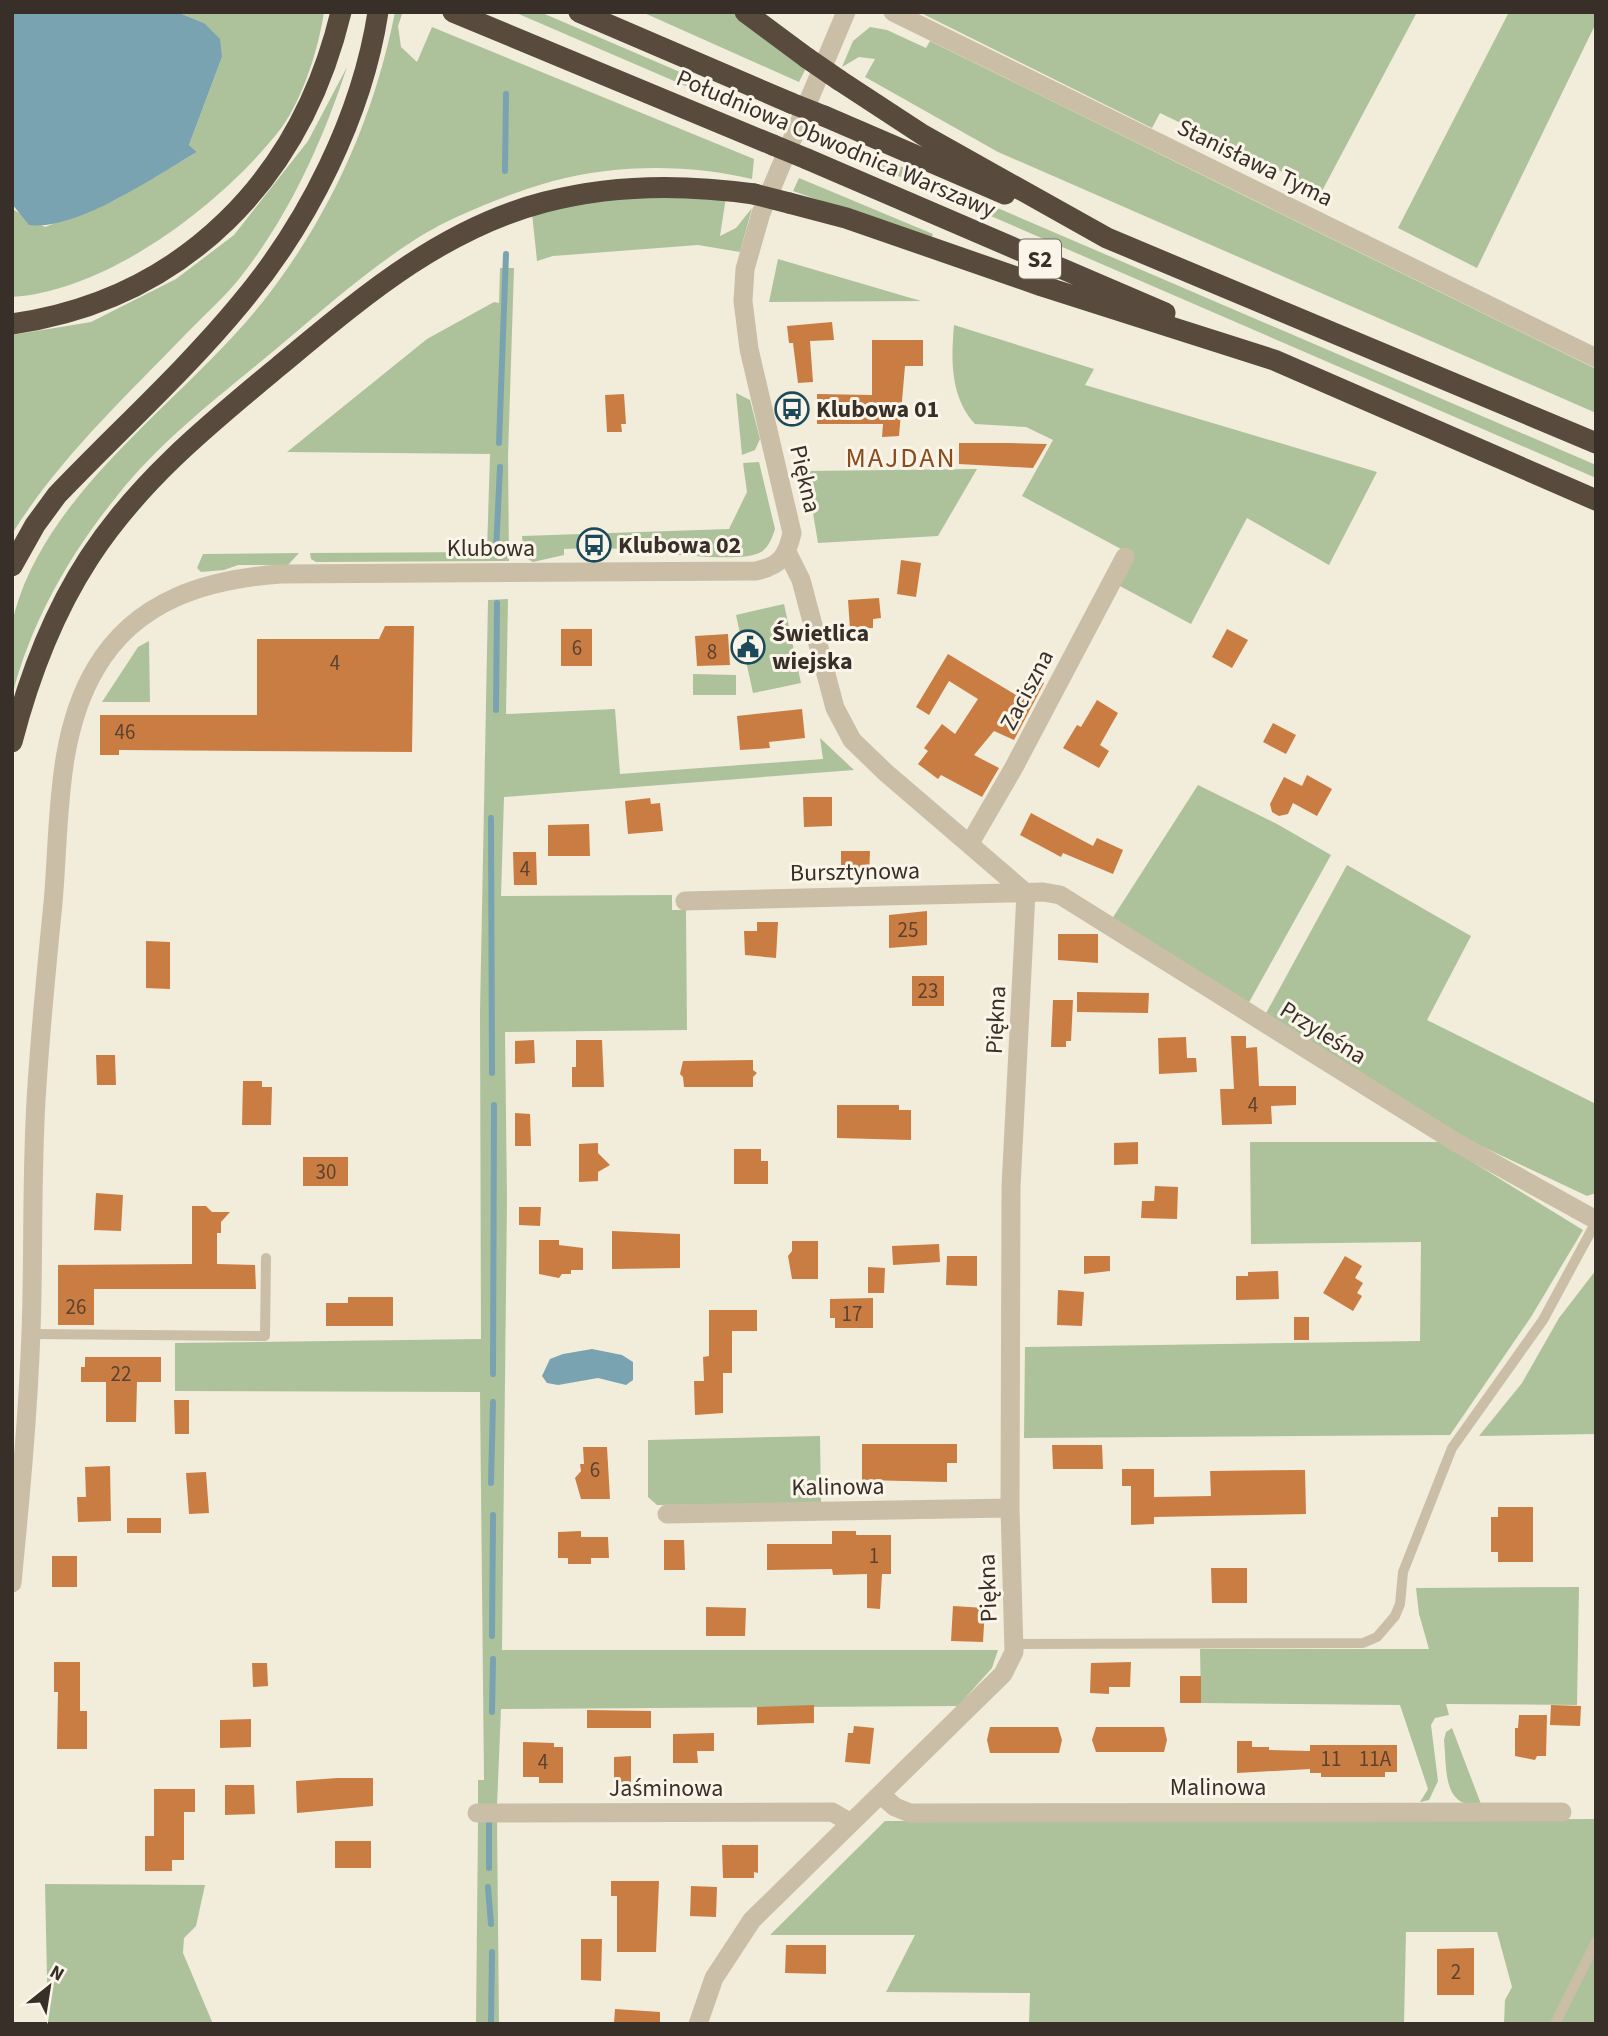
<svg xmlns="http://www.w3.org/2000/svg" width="1608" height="2036" font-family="'Source Sans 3',sans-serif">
	<rect width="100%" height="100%" fill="#f2ecdb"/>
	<path fill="#adc29b" d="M177,12H324C319,47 303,98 282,127C225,202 109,291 12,297V204L14,210L45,227L115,200L197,152L189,145L222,57L204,23Z
		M395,12L402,14L398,26L401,47L417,62L432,27L754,159L752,179C688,164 618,164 553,181C513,192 447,218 413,241C365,272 320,312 276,349C222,394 161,440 117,496C69,555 31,622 12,696C12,669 8,637 15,611C51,485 187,399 265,299C331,214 374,118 395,12Z
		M514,12H540L785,117L781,127Z
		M642,12H733L806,68L799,82Z
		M1417,12L1322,191L1160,113L1152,128L921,13Z
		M1509,12H1596V23L1477,268L1398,228Z
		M870,27L887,30L926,48L930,41L1596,369V413L998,152L865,77L875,59L859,57L842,67L853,41Z
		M347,67C322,143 289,216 239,279C222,300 201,318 183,337C123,399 58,460 12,534V335L91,322L176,279L234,235L308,141Z
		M818,131L1596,465V478L815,140Z
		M799,178L933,234L931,240L793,191Z
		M637,194L726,197L720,236L736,228L752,208L740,252L698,245L553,256L537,261L532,213Z
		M778,259L921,301L769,302Z
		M500,268H514L508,456L509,561L316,562L311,559L310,553L487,552L490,454L287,452L427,339L494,302L499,303Z
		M954,325L1094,369L1085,385L1377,472L1329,565L1247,518L1191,624L1116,584L1121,549L1022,496L1053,440L1026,427L975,424C950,397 951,360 954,325Z
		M736,393L750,400L760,439L755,450L742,455Z
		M759,462L775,529C772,538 769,547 761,552C737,566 634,548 601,548L600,543H587V548L564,549V555L533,562L524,557L522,536L729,529L747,492L743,463Z
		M977,469L938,536L818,543L806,471Z
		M299,553L288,565H238L224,570L201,572L197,568L203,554Z
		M508,599L506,714L615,709L620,774L823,759L820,738L854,770L504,797L501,896L672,895V910H686L687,1030L505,1032L507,1200L502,1650H998L992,1668L958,1706L501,1709L497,1806H478V1780H484L480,1392L175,1391V1343L481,1339L480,1012L488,600Z
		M784,604L801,683L753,693L736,615Z
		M149,641L150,702H102L138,647Z
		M693,674L736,675V695H693Z
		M1198,785L1277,824L1331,855L1247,1006L1110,922Z
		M1347,865L1471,936L1427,1020L1596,1104V1193L1587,1196L1458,1135L1264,1017Z
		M1250,1142H1440L1583,1230L1531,1317L1450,1435L1024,1438L1025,1347L1420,1341L1421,1242L1251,1244Z
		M1596,1270V1434L1479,1436L1522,1383L1559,1318Z
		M820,1436L821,1503L657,1505L648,1497V1440Z
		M1579,1587L1577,1705L1446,1704L1449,1715L1435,1718L1431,1725L1438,1781L1429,1800L1420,1802L1428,1789L1400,1705L1201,1703L1200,1649H1429L1419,1614L1416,1588Z
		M1452,1728L1481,1804C1442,1810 1447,1768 1444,1740L1446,1732Z
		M1596,1819V2024H1504L1505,2000L1512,1987L1497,1932H1406L1404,2024H1029L1030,1993L886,1992L915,1935H770L885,1821Z
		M478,1822H497L499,2024H476Z
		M45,1884L205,1885L196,1926L184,1938L183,1953L213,2024H48Z"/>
	<path fill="#79a3b0" d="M12,12H177L204,23L220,39L222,57L189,145L197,152C155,176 77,231 29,225L12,204Z
		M592,1349L622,1355L633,1362V1380L626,1385L598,1378L558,1385L547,1383L542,1376L550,1359L563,1354Z"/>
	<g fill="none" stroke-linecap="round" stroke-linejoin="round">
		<path stroke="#79a3b0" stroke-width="6" d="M505,171L506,94
			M499,443L506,254
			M496,551L500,467
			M496,710L497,603
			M491,818L492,1073
			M493,1374L494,1105
			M491,1483L493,1402
			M492,1636L493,1515
			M492,1712L493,1659
			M489,1868V1821
			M488,1887L491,1924
			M491,2024L492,1952"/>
	</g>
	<path fill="#c97d43" d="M832,322L834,340L810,341L813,382L798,383L793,343H789L787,326Z
		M872,340H923V366H905L899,436L882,437L883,424H817V394L872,395Z
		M624,394L626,424H621L622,432H607L605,395Z
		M959,443H1010L1047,444L1033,468L959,464Z
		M901,560L921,563L916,597L897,594Z
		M879,598L881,618L873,619V628L850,629L848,600Z
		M385,626H414L412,752L119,750V755H100V715H257V639H379Z
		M561,629H592V666H561Z
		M1227,629L1248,640L1232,668L1212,657Z
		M728,634L730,665L697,666L695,636Z
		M948,654L1016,695L1028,674L1044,683L1014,740L994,731L974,755L999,768L982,797L941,775L938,779L918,764L928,751L924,748L942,724L955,734L978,699L949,681L929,715L916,707Z
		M1097,700L1118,713L1100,745L1109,751L1099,768L1063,748L1077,725L1081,727Z
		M802,709L805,738L769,742L770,748L740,750L737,716Z
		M1273,723L1296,735L1286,754L1263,742Z
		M1307,775L1332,789L1317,816L1293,803L1288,814L1279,816L1272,812L1270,804L1284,777L1302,786Z
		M803,797H832V826L804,827Z
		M650,798L651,804L660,803L663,831L628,834L625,801Z
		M1031,813L1093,846L1097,838L1123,850L1113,874L1063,853L1061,857L1020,835Z
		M589,824L590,856H548V825Z
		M841,851H870L869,876H841Z
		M513,852H536L537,885H514Z
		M927,911V945L889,948V915Z
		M757,922H778L776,958L745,955L744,931H757Z
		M1058,934H1098V963L1058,960Z
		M146,941L170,942V989L146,988Z
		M912,976H944V1006H912Z
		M1077,992L1149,993L1148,1013L1077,1012Z
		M1053,1000H1073L1071,1041H1066V1047H1051Z
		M1231,1036H1246V1048L1257,1047L1259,1086H1296V1105L1271,1106L1272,1124L1222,1125L1220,1089H1234Z
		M1186,1037L1187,1058H1196L1197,1072L1159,1074L1158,1038Z
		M534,1040L535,1063L515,1064V1041Z
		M576,1040H602L604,1087H572V1067H576Z
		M96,1055H115L116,1085H97Z
		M753,1060V1070L757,1073L753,1077V1087H684L683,1077L680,1074L683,1061Z
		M243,1081H262V1087H272L271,1125H242Z
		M837,1105H899V1110H911V1140L837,1138Z
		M515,1113L530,1114L531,1146H515Z
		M1138,1142V1164L1114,1165V1143Z
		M598,1143V1153L610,1165L598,1172V1181L579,1182V1144Z
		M734,1149H761V1161H768V1184H734Z
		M303,1157H348V1186H303Z
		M1155,1186L1178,1187L1177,1219L1141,1218L1142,1201H1154Z
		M96,1193L123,1195L121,1231L94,1230Z
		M192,1206H206L212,1212H230L221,1222V1233H217V1264L255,1265L256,1289H94V1325H58V1265L192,1264Z
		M519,1207H541L540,1226L519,1225Z
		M612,1231L680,1234V1268L612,1269Z
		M539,1240H559V1245L583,1248V1270H571V1274H562L559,1278L539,1274Z
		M792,1241H818V1279H792L788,1256L792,1251Z
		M939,1244L940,1262L893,1265L892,1246Z
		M947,1256H977V1286L946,1285Z
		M1084,1256H1110V1271L1084,1274Z
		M1345,1256L1362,1266L1355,1278L1363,1283L1357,1293L1362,1296L1353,1311L1323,1293Z
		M868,1267L885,1268L884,1293H868Z
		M1278,1271L1279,1299L1236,1300V1276H1248V1272Z
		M1058,1290L1084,1292L1082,1326L1057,1325Z
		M348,1297H393V1326H326V1303H348Z
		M873,1298V1328H835V1318H830V1299Z
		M709,1310H757V1331H732V1373H723V1413L695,1415L694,1381H704L703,1357L709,1356Z
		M1294,1317H1309V1340H1294Z
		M85,1357H161V1382H137L136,1422H106V1382H81V1367H85Z
		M174,1400H189V1434H175Z
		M862,1444H957V1463H947V1482L862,1480Z
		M1052,1445H1102L1103,1469H1053Z
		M583,1447H607L610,1499H581L575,1478L581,1471L580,1464H584Z
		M110,1466L111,1521L78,1522L77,1497H86L85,1467Z
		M1122,1469H1154V1497L1211,1496L1210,1471L1305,1470L1306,1514L1154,1517V1524L1131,1525V1486H1122Z
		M206,1472L209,1513L189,1514L186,1473Z
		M1498,1507H1533V1562H1498V1552H1491V1517H1498Z
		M127,1518H161V1533H127Z
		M581,1531V1537H608L609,1558H591V1564H568V1558H558V1532Z
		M832,1531H856V1535H891V1574H882L880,1609L867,1608V1574L833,1575L832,1569L767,1570V1544H832Z
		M664,1540H684L685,1570H664Z
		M52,1556H77V1587H52Z
		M1211,1568H1247V1603H1212Z
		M953,1606L985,1608L983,1642L951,1641Z
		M706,1607L746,1608L745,1636H706Z
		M54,1662H80V1711H87V1749H57L58,1692H54Z
		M1131,1662L1130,1687H1109V1694L1090,1693L1091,1663Z
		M252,1663H267L268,1686L253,1687Z
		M1180,1676H1201V1703H1180Z
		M814,1705V1723L757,1725V1707Z
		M1551,1705L1581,1706L1580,1726L1550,1725Z
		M587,1710L651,1711V1728H587Z
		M1519,1715H1547L1546,1756H1537L1535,1760L1515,1756V1728H1518Z
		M251,1719V1747L220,1748V1720Z
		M854,1726L874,1728L870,1764L845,1762L848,1733H853Z
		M990,1727H1058L1062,1740L1059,1753H990L987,1740Z
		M1096,1727H1164L1167,1740L1164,1752H1096L1092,1740Z
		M714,1733V1751H697L698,1763H673V1734Z
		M1237,1741H1252V1747H1269V1750L1310,1751V1745H1397V1772H1385V1777H1321V1773H1310V1769L1237,1773Z
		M523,1742L554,1743V1747H563V1783H539V1777H523Z
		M631,1756V1783L614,1784V1757Z
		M337,1778H373V1806L297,1813L296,1781Z
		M225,1785H254L255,1814L225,1815Z
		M154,1789H195V1812H184V1860H172V1871H145V1836H154Z
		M335,1841H371V1868H335Z
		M722,1845H758V1873L754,1872V1878H723Z
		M611,1881H659L656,1952H617V1896H611Z
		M691,1886L717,1887L716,1917L690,1916Z
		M581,1939H602L601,1981L581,1980Z
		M786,1945H826V1974L785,1973Z
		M1474,1948V1995H1437V1949Z
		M615,2009L660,2012V2024H614Z"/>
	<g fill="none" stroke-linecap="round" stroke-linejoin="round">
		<path stroke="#cbbea7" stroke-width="10" d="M31,1334L265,1336L266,1258
			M1014,1644L1363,1643L1377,1637L1395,1616L1400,1604L1403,1572L1452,1448L1543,1320L1596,1222
			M1555,2024L1596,1942"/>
		<path stroke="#cbbea7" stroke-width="19" d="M970,843L1013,769L1125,557
			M685,901L1043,892L1060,895L1457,1143L1596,1220
			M667,1514L1010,1508
			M881,1795L895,1807L910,1813L1562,1812
			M477,1813L832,1812L851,1823
			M698,2024L714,1978L752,1920L1003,1674L1014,1652L1010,1508L1011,1187L1026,893L885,772L852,740L835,708L801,580L788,554"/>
		<path stroke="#cbbea7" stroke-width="19" d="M893,12L1596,358
			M12,1583C20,1500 28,1416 31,1332C34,1250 31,1167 37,1085C41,1024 47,963 53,903C60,826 55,736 96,668C136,600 207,579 281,574L756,571C780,566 787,556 792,533L749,349L743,301L745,269L761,213L846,12"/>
		<path stroke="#584b3e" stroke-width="21" d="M453,12L773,145
			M579,12L791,103
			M745,12L807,58
			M839,80L923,135L1107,238L1596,443
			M824,116L1005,194
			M807,159L1165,313
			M789,203L846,218L1042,286L1274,360L1596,500
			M12,324C185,299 301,178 341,12
			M12,566L35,525L57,495C118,431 185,371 241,303C308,223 362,116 378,12
			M12,742C29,676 52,615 89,558C139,481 208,425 278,367C359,300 440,229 545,202C614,184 684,184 754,194"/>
		<path stroke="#584b3e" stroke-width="21" d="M807,58L839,80
			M791,103L824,116
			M773,145L807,159
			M754,194L789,203"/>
	</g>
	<defs>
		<symbol id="bus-ring" viewBox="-11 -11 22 22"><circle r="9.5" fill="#faf5e8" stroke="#1c4a5a" stroke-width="1.5"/><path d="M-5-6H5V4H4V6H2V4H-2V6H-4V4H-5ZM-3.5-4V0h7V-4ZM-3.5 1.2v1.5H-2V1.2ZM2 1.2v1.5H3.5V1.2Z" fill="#1c4a5a"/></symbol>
		<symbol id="civic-ring" viewBox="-11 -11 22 22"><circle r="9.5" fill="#faf5e8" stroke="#1c4a5a" stroke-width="1.5"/><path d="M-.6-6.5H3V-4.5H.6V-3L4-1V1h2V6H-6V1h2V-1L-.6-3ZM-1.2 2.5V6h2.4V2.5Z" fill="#1c4a5a"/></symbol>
	</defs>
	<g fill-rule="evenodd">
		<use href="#bus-ring" x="773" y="390" width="38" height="38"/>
		<use href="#bus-ring" x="575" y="526" width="38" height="38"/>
		<use href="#civic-ring" x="729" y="628" width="38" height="38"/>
	</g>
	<g text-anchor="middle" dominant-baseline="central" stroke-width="6" stroke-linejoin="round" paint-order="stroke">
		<g font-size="21" fill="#5c422f">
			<text x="577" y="648">6</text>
			<text x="712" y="652">8</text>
			<text x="335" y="663">4</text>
			<text x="125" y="732">46</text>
			<text x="525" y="869">4</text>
			<text x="908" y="930">25</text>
			<text x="928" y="991">23</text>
			<text x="1253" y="1105">4</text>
			<text x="326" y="1172">30</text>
			<text x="76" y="1307">26</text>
			<text x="852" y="1314">17</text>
			<text x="121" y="1374">22</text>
			<text x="595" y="1470">6</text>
			<text x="874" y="1556">1</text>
			<text x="1331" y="1759">11</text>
			<text x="1375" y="1759">11A</text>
			<text x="543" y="1762">4</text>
			<text x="1456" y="1972">2</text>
		</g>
		<rect fill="#faf5e8" stroke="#726a62" stroke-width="2" x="1019" y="239.5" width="42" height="39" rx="5"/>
		<g font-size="23" font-weight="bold" fill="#372f28">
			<text x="1040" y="259">S2</text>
		</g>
		<g font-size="24" fill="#372f28" stroke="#faf5e8">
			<text transform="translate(836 144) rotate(23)">Południowa Obwodnica Warszawy</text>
			<text transform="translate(1255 163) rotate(26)">Stanisława Tyma</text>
			<text transform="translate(805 479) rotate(77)">Piękna</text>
			<text x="491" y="548">Klubowa</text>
			<text transform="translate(1027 690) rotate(-62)">Zaciszna</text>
			<text transform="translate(855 872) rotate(-1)">Bursztynowa</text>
			<text transform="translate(996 1020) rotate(-87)">Piękna</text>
			<text transform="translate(1323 1033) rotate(32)">Przyleśna</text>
			<text transform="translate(838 1487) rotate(-1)">Kalinowa</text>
			<text transform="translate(988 1588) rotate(-92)">Piękna</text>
			<text x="1218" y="1787">Malinowa</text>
			<text x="666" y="1788">Jaśminowa</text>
		</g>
		<g font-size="24" font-weight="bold" fill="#372f28" stroke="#faf5e8" text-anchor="start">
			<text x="816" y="409">Klubowa 01</text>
			<text x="618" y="545">Klubowa 02</text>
			<text x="772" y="633">Świetlica<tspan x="772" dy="28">wiejska</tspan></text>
		</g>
		<g font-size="28" letter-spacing="2" fill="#884c1f" stroke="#faf5e8">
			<text x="901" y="458">MAJDAN</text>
		</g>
	</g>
	<rect width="1608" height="2036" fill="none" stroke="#372f28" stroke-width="28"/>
	<g transform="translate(49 1987) rotate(30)" stroke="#faf5e8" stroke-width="5" paint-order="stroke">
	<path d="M0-5L12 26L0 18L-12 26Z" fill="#372f28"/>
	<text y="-10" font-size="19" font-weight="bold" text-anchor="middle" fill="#372f28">N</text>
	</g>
</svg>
